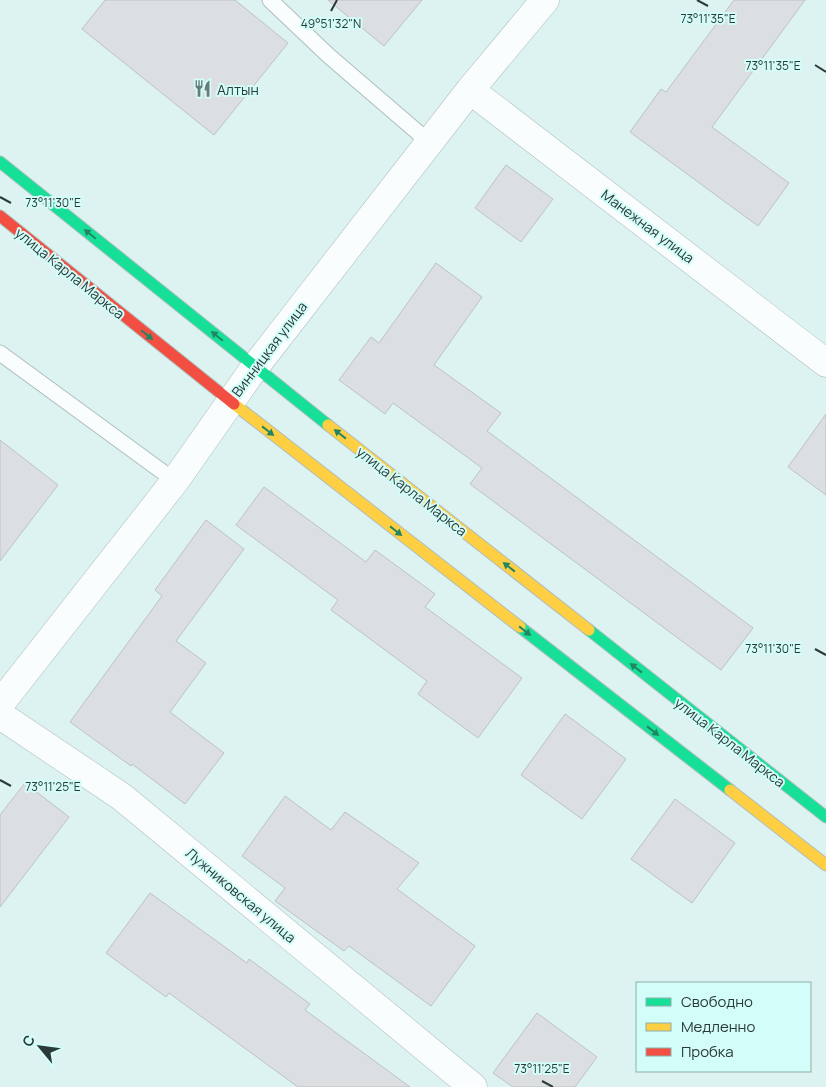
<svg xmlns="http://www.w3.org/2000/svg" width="826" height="1087" font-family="Manrope,sans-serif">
	<rect width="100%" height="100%" fill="#ddf3f1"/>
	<path fill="#dbdfe2" stroke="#bdc1c4" d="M105,0H235L288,43L214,135L82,29Z
		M328,0H422L384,46Z
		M734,0H805L712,127L789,183L758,226L630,132L661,89L666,92Z
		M506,165L553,199L521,242L475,208Z
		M436,263L482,297L434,365L501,413L487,431L753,628L721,670L470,484L482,468L393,403L385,414L339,380L371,337L379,343Z
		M826,414V495L788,467Z
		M0,440L58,485L0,561Z
		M264,487L366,562L375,550L435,594L425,607L522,678L478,738L418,694L427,681L331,610L338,600L236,525Z
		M206,520L244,549L176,641L206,663L170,712L224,753L185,804L132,764L131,766L70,722L162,596L155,590Z
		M565,714L626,759L582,819L521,775Z
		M25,783L69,817L0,907V815Z
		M285,796L331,830L345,812L419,863L397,889L475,946L431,1006L349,946L344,951L275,901L285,888L242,856Z
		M675,799L735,843L692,903L631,859Z
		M150,893L247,963L249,959L310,1004L305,1010L410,1087H298L169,993L166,997L106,953Z
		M537,1013L597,1057L575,1087H513L493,1073Z"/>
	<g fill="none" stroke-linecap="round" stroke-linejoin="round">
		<defs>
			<path id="lane" d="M270,0L329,56L429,142
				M0,353L175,481"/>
			<path id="street" d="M470,90L826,363
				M0,704L175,481L255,367L470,90L545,0
				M0,715L122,797L473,1087"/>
			<path id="fast" d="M0,162L328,425
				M520,627L730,790
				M589,630L826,817"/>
			<path id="slow" d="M234,404L520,627
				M328,425L589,630
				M730,790L826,865"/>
			<path id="jam" d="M0,216L234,404"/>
		</defs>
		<use href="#lane" stroke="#adbebd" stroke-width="17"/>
		<use href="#street" stroke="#adbebd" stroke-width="29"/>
		<use href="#fast" stroke="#adbebd" stroke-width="13"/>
		<use href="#slow" stroke="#adbebd" stroke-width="13"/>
		<use href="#jam" stroke="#adbebd" stroke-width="13"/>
		<use href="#lane" stroke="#fafdfd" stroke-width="15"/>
		<use href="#street" stroke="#fafdfd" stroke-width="28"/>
		<use href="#fast" stroke="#16e098" stroke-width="11"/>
		<use href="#slow" stroke="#ffcf43" stroke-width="11"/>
		<use href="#jam" stroke="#f24e42" stroke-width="11"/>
	</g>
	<defs><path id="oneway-solid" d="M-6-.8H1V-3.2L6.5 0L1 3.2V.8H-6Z" transform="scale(1.25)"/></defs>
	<g fill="#218564">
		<use href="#oneway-solid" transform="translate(90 234) rotate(-141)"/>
		<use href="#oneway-solid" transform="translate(147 335) rotate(39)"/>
		<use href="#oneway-solid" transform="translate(217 336) rotate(-141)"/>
		<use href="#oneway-solid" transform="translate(268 431) rotate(38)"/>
		<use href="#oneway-solid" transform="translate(340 434) rotate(-142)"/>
		<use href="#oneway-solid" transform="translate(396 531) rotate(38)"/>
		<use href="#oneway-solid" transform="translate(509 567) rotate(-142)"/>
		<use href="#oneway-solid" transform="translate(525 631) rotate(38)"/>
		<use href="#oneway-solid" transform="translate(636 668) rotate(-142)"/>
		<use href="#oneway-solid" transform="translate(653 731) rotate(38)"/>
	</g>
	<path fill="none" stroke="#2a3a39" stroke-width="2" d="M697,0L708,6M331,11L337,0M815,65L826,72M0,197L11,203M815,649L826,655M0,780L11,786M542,1081L553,1087"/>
	<defs>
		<symbol id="restaurant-bare" viewBox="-9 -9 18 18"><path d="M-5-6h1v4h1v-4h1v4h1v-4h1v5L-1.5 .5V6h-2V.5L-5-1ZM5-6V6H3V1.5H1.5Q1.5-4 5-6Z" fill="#697b79" stroke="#d3fdf8" stroke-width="2.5" paint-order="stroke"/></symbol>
	</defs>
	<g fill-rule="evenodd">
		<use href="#restaurant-bare" x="190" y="76" width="25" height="25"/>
	</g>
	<g text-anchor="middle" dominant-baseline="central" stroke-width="4" stroke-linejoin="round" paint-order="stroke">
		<g font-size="14" fill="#2a3a39" stroke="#d3fdf8" text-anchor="start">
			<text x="217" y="89">Алтын</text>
		</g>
		<g font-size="14" fill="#2a3a39" stroke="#d3fdf8">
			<text transform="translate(648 226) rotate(37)">Манежная улица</text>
			<text transform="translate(70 273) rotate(39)">улица Карла Маркса</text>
			<text transform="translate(269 349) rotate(-53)">Винницкая улица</text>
			<text transform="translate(412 491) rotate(38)">улица Карла Маркса</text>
			<text transform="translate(730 742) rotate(38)">улица Карла Маркса</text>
			<text transform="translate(241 895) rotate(40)">Лужниковская улица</text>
		</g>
	</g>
	<g font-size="12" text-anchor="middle" fill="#2a3a39" stroke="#d3fdf8" stroke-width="4" stroke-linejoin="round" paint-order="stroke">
		<text x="708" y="23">73°11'35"E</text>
		<text x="331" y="28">49°51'32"N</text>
		<text x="773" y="70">73°11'35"E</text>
		<text x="53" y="207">73°11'30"E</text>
		<text x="773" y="653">73°11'30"E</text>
		<text x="53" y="791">73°11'25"E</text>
		<text x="542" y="1073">73°11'25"E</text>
	</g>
	<rect x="636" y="982" width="175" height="90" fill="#d3fdf8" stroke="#8fafac"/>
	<rect x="646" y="998" width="25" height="8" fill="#16e098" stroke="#8fafac"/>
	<text x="681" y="1007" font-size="15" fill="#2a3a39">Свободно</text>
	<rect x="646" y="1023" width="25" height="8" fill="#ffcf43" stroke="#8fafac"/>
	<text x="681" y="1032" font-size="15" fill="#2a3a39">Медленно</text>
	<rect x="646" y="1048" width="25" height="8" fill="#f24e42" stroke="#8fafac"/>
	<text x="681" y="1057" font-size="15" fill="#2a3a39">Пробка</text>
	<g transform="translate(40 1047) rotate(299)" stroke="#d3fdf8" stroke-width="4" paint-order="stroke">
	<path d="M0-4L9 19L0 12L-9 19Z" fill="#2a3a39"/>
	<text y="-8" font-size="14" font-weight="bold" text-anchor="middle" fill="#2a3a39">С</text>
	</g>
</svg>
